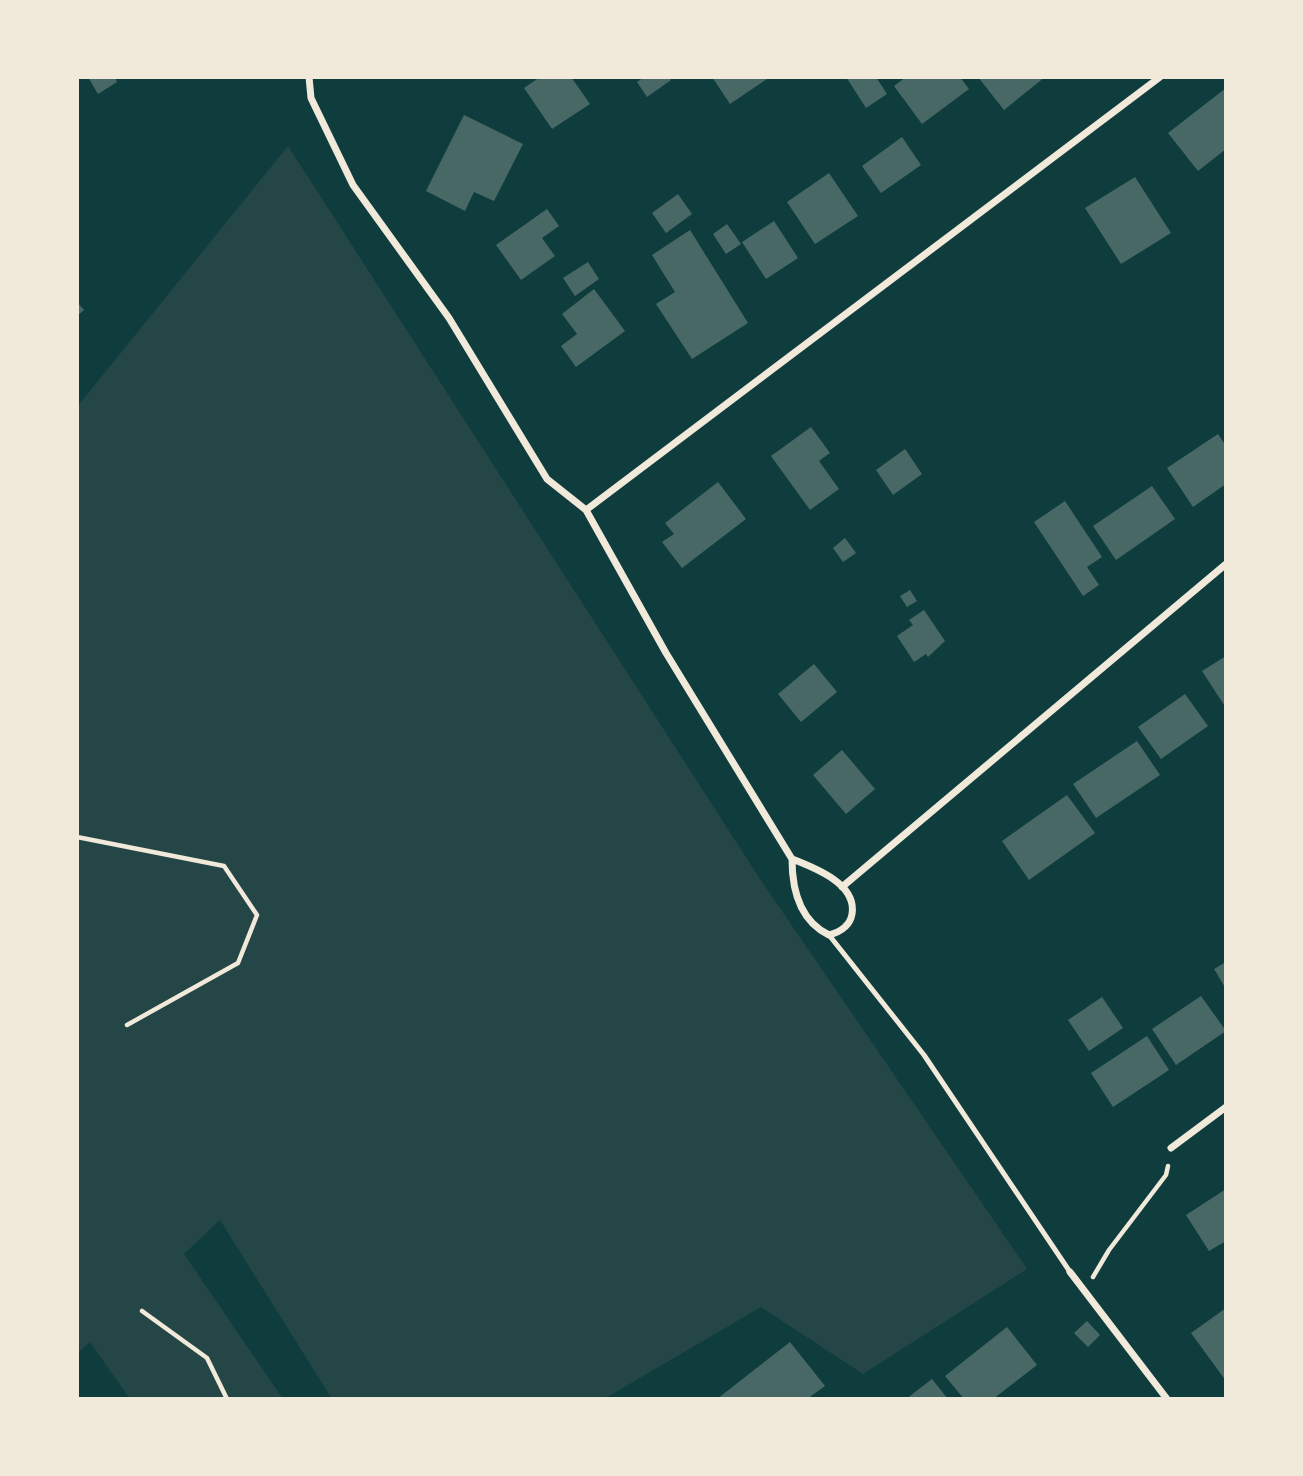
<svg xmlns="http://www.w3.org/2000/svg" width="1303" height="1476" font-family="'Noto Sans',sans-serif">
	<rect width="100%" height="100%" fill="#0f3d3e"/>
	<path fill="#244646" d="M288,146L760,879L1027,1269L863,1374L761,1307L604,1399H332L220,1220L184,1254L283,1399H130L90,1342L77,1354V407Z"/>
	<path fill="#486865" d="M88,77H115L117,82L98,94Z
		M540,77H571L590,104L552,129L524,88Z
		M644,77H669L671,80L647,97L637,82Z
		M712,77H766L767,79L730,104Z
		M846,77H876L887,94L866,108Z
		M906,77H960L969,89L922,124L894,86Z
		M978,77H1045L1004,110Z
		M1226,88V149L1198,171L1168,133Z
		M464,115L523,144L494,201L474,192L465,211L426,191Z
		M902,137L921,165L881,193L862,166Z
		M829,173L858,216L815,244L787,202Z
		M1135,177L1171,233L1121,264L1085,208Z
		M678,194L692,214L666,233L652,213Z
		M547,209L559,226L542,238L555,256L521,280L496,245Z
		M774,221L798,258L766,279L742,242Z
		M727,224L741,244L726,254L713,234Z
		M690,230L748,323L692,359L656,304L675,292L652,255Z
		M588,262L599,279L575,296L563,278Z
		M594,289L625,331L576,367L561,346L577,334L562,314Z
		M77,302L84,310L77,316Z
		M811,427L830,453L819,461L839,489L810,510L771,456Z
		M1218,434L1226,446V484L1193,507L1167,468Z
		M905,449L922,474L893,495L876,470Z
		M718,482L746,519L682,568L662,542L674,534L665,523Z
		M1152,486L1175,519L1116,560L1093,526Z
		M1065,501L1102,557L1087,567L1099,585L1083,596L1034,522Z
		M845,538L856,553L843,562L833,548Z
		M910,590L917,601L907,607L900,596Z
		M924,610L945,641L928,657L926,654L914,662L897,636L913,625L909,620Z
		M1226,656V708L1202,671Z
		M814,664L837,692L801,722L778,694Z
		M1185,694L1208,726L1161,759L1138,727Z
		M1137,741L1160,775L1096,818L1073,784Z
		M842,750L875,789L846,814L813,775Z
		M1067,795L1095,833L1029,880L1002,841Z
		M1226,962V989L1214,969Z
		M1201,996L1226,1031L1176,1065L1152,1029Z
		M1102,997L1123,1028L1089,1051L1068,1020Z
		M1147,1036L1169,1070L1113,1107L1091,1073Z
		M1226,1189V1241L1209,1251L1186,1215Z
		M1226,1308V1381L1191,1333Z
		M1087,1321L1100,1335L1088,1347L1074,1333Z
		M1007,1327L1037,1365L993,1399H964L945,1376Z
		M790,1342L825,1386L807,1399H717Z
		M932,1379L948,1399H906Z"/>
	<g fill="none" stroke-linecap="round" stroke-linejoin="round">
		<path stroke="#f1e9da" stroke-width="4.5" d="M77,837L224,866L257,915L238,963L127,1025
			M1093,1277L1109,1250L1166,1175L1168,1166
			M142,1311L207,1358L227,1399"/>
		<path stroke="#f1e9da" stroke-width="5" d="M829,935L924,1055L1070,1272"/>
		<path stroke="#f1e9da" stroke-width="7" d="M309,77L311,98L353,185L449,318L547,479L586,510L666,653L792,859
			M586,510L1160,77
			M792,859C815,868 857,884 852,914C850,926 840,932 829,935C800,921 792,889 792,859Z
			M842,887L1226,564
			M1171,1148L1226,1107
			M1070,1272L1167,1399"/>
	</g>
	<rect width="1303" height="1476" fill="none" stroke="#f1e9da" stroke-width="158"/>
</svg>
